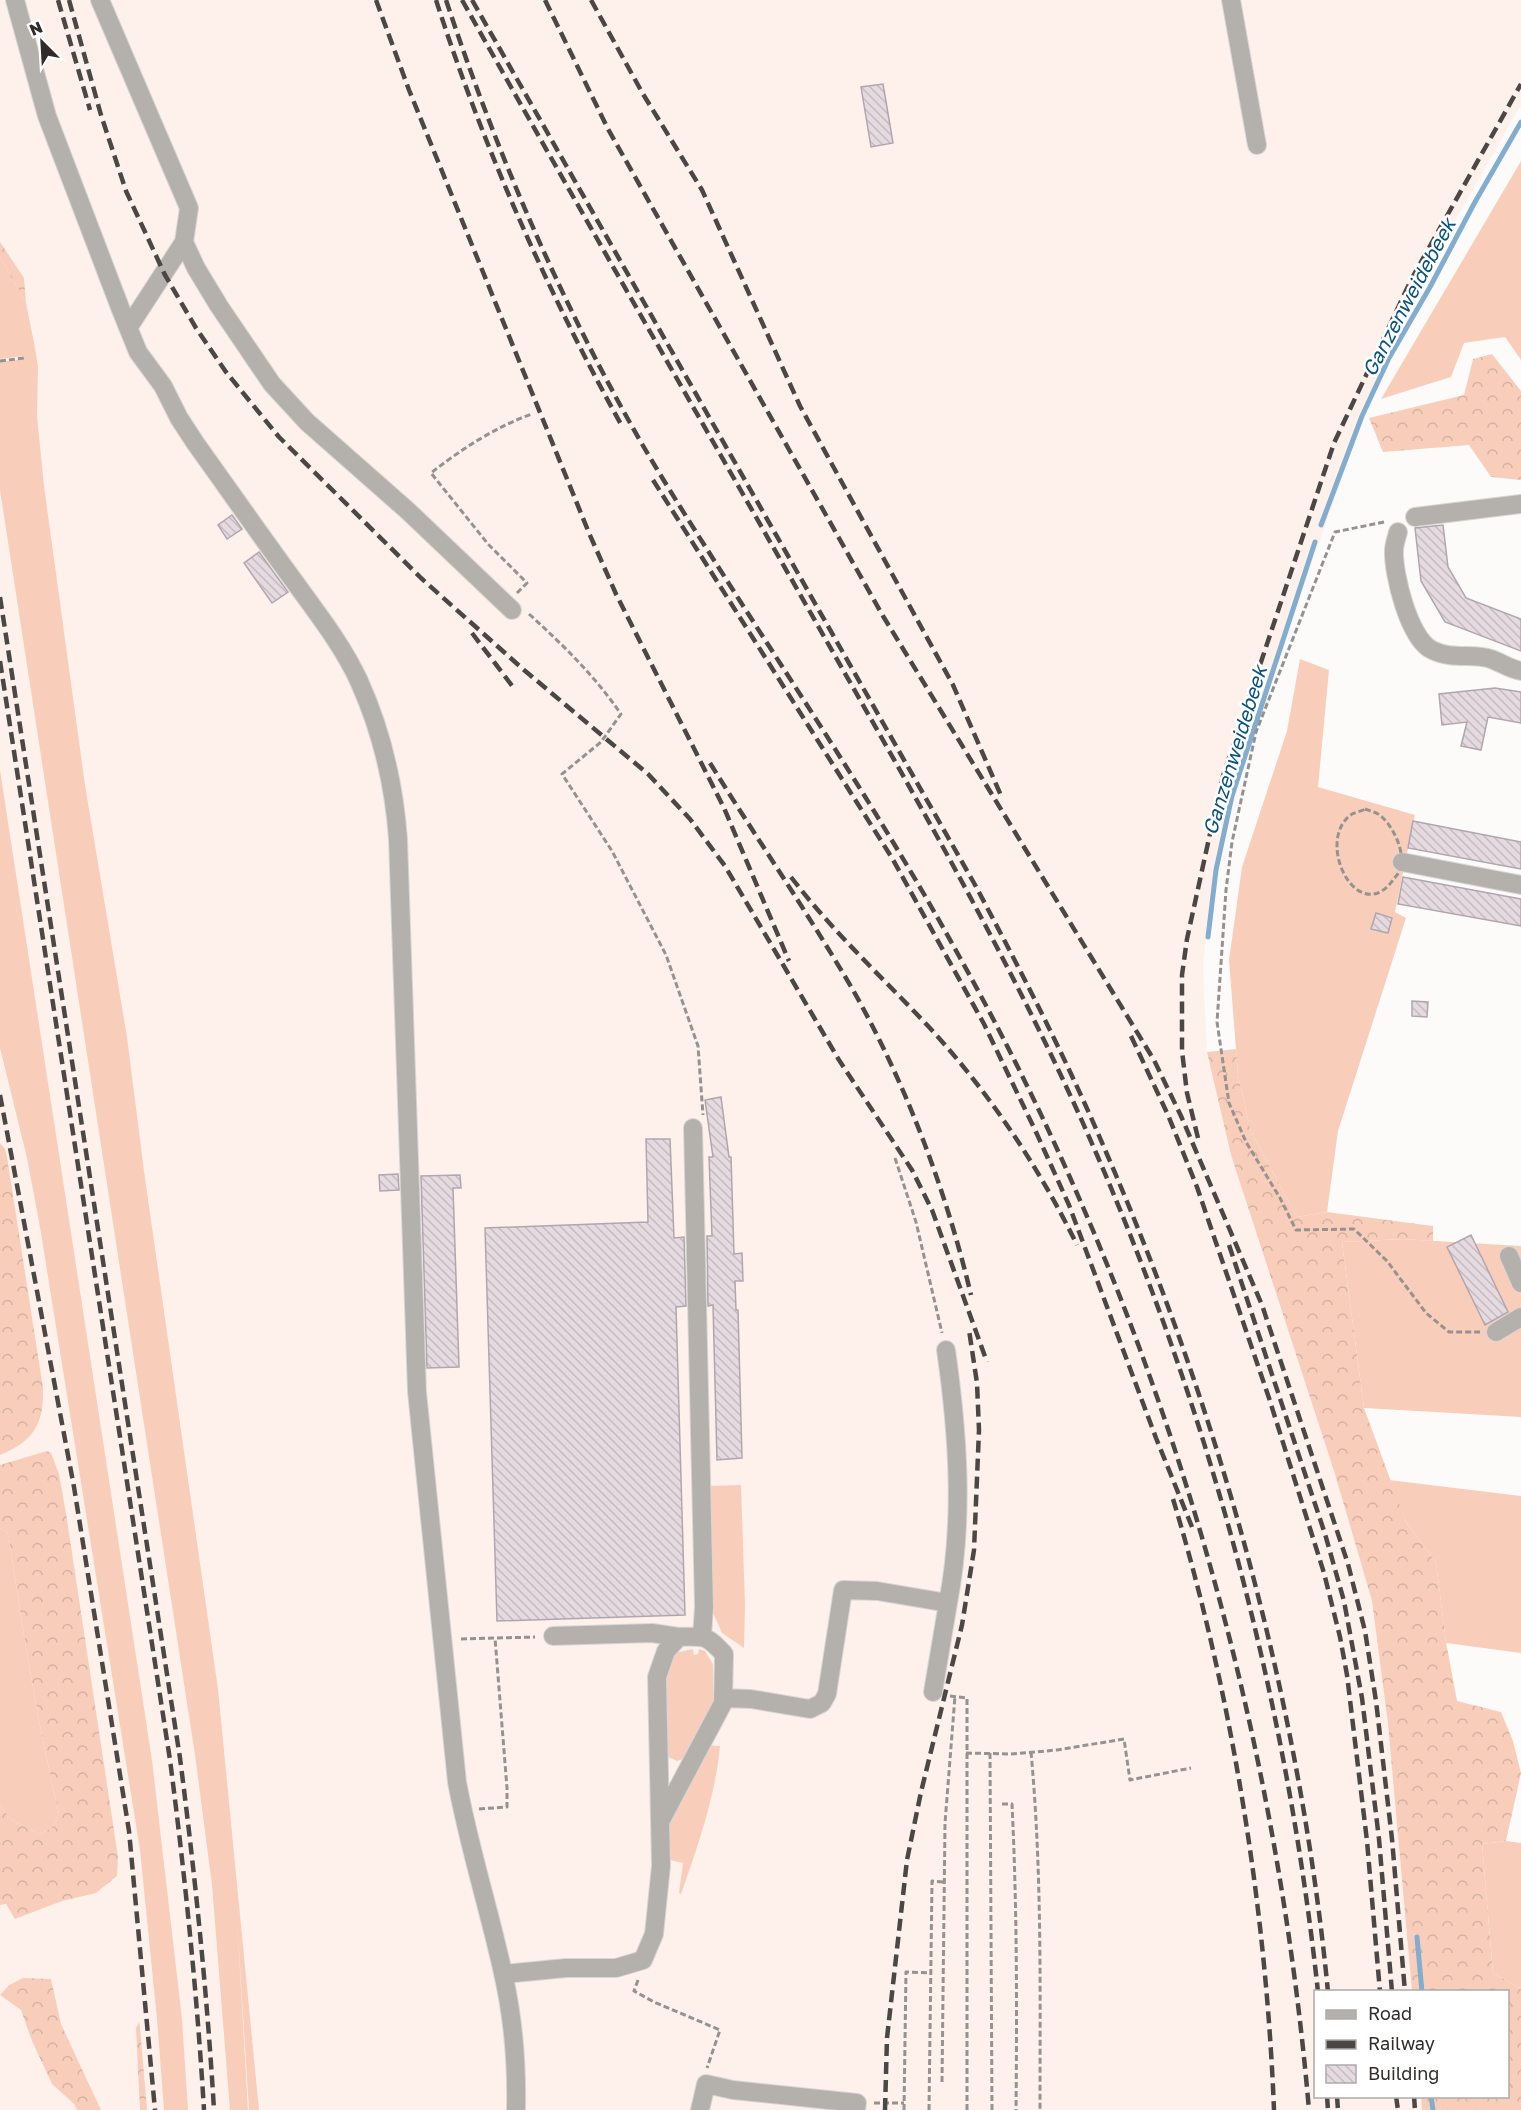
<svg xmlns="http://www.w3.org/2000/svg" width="1521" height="2110" font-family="'Golos Text',sans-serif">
	<defs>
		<pattern id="forest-crowns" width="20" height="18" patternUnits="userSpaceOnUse" patternTransform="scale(1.5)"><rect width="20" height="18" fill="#f8cebb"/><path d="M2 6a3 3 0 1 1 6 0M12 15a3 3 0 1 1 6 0" fill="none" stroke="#d5b1a1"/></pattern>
		<pattern id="building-back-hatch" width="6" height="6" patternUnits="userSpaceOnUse" patternTransform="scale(1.5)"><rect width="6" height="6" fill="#e6dae1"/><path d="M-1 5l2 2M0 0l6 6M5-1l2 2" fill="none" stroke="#c6bbc1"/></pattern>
	</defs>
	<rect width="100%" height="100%" fill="#fdfbfa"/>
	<path fill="#fef1ec" d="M0,0H1521V105L1455,221L1376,382L1251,735L1217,852L1203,964L1207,1052L1231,1155L1334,1471L1372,1601L1388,1724L1412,1991L1316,1992V2096L1421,2097L1422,2110H0Z"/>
	<path fill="#f8cebb" d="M1521,161V360L1505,337L1464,343L1451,377L1381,399Z
		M0,257L26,303L35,348L38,367L37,416L44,486L85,785L127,1037L144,1171L218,1689L259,2110H249L237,1919L248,2110H230L212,1885L195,1755L0,490V362L24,359V356L0,359Z
		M1300,659L1329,670L1318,787L1415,815L1395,912L1406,918L1338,1131L1327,1212L1297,1217L1251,1132L1238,1075L1229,960L1242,867L1287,731Z
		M0,770L152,1760L182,2019L188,2110H164L157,2019L140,1850L40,1227L27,1158L0,1048Z
		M1402,1239L1521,1246V1417L1364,1408L1342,1242Z
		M1389,1480L1521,1496V1653L1446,1643L1436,1562L1406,1522Z
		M741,1485L745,1605L744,1648L722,1633L711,1608L708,1486Z
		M0,1528L7,1531L9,1539C23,1631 37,1722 59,1813C56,1826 51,1830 39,1834L12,1820L0,1806Z
		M693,1649L694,1655L698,1654L699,1649L705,1651L713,1664V1707L686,1758L677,1761L666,1756L662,1677L675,1653Z
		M707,1745L720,1746C716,1794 697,1849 681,1894L679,1893L683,1863L666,1859V1825Z
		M1506,1841L1521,1843V1989L1493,1973L1482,1844Z"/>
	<path fill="url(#forest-crowns)" d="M0,242L24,278L26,303L0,257Z
		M1492,354L1521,391V480L1491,477L1469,445L1383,452L1369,418L1464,395L1473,359Z
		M1236,1049L1238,1075L1251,1132L1297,1217L1327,1212L1433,1226V1241L1402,1239L1342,1242L1364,1408L1406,1522L1436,1562L1446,1642L1457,1701L1501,1712L1513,1741L1521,1773L1506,1841L1482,1844L1493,1973L1521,1989V2110H1422L1421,2097L1508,2096V1992L1412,1991L1388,1724L1372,1601L1334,1471L1231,1155L1207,1052Z
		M0,1143L5,1149L7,1157L43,1388C44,1425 33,1441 0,1455Z
		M47,1451L51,1453L59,1474L66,1513L118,1857L117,1876L96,1893L62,1901L15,1919L6,1904L0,1905V1806L12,1820L39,1834C51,1830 56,1826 59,1813C37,1722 23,1631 9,1539L7,1531L0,1528V1465Z
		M23,1978L51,1979L61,2024L101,2110H77L74,2104L52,2084L32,2041L21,2010L0,1995L9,1985Z
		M139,2022L140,2027L147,2110H140L136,2028Z"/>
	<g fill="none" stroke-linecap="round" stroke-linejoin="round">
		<path stroke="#82adce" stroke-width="5" d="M1321,525L1362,416L1389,358L1430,287L1475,202L1521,122
			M1208,937L1216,870L1232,796L1315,542
			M1417,1937L1422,1992
			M1431,2096L1433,2110"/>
	</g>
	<path fill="url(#building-back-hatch)" stroke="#b1a6ad" stroke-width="1.5" d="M883,84L893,143L871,147L861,87Z
		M232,515L242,529L227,539L218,525Z
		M1443,525L1448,567L1466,598L1521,619V651L1445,622L1421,581L1415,528Z
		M259,552L288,592L272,603L244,563Z
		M1495,688L1521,692V723L1488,717L1481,750L1461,746L1467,722L1442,725L1439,694Z
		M1413,821L1521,842V869L1408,848Z
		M1403,877L1521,899V926L1398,904Z
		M1376,913L1392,918L1388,933L1371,929Z
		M1412,1001L1428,1002L1427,1017L1412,1016Z
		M721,1097L729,1157H731L734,1254L742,1253L743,1281H735L736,1310H738L742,1458L717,1460L713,1305L708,1306L707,1236H712L709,1157H713L705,1100Z
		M646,1139H670L674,1238L684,1237L686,1306L676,1307L685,1615L497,1621L485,1228L648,1222Z
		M398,1174L399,1190L380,1191L379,1175Z
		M460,1175L461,1188H453L459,1367L427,1368L421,1176Z
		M1471,1235L1508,1312L1485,1325L1447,1247Z"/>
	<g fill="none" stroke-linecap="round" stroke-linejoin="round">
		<defs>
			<path id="minor" d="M15,0L47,116L121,310L138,352L163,386L179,418L196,444C229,490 261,536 294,581C317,613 343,646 359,681C382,732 394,784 398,839L417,1392L457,1782C469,1847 489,1909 503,1973C513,2017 517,2065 516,2110
				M100,0L189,208L184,242L128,328
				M1231,0L1257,145
				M184,242L196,268L219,306L272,384L307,422L408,511L512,610
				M1415,517L1521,504
				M1398,532C1397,537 1394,544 1394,550C1393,574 1409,639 1432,650C1452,660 1473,653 1491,659C1502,663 1510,669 1521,671
				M1402,862L1521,885
				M693,1128L704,1607L702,1636
				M1509,1256L1521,1283
				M1496,1332L1521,1317
				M946,1350C958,1434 964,1520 948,1603
				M553,1636L652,1633L679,1637
				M723,1698L751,1699L810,1709L822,1703L827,1694L843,1590L877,1591L948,1603L933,1692
				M504,1974L566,1968H616L643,1960L654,1934L661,1866L657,1677L666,1651L679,1637C706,1636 706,1635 724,1654L723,1703L661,1820
				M700,2110L706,2084L733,2090L857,2103L856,2110"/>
		</defs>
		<use href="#minor" stroke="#d8d6d5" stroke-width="20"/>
		<path stroke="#959290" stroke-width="3" stroke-dasharray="6 3" stroke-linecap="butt" d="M0,361L24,358
			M1384,522L1335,532L1256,732L1232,842L1226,890L1217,1022L1229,1103L1246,1142L1280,1198L1296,1230L1354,1229L1387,1261L1426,1313L1449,1332H1480
			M517,593L527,583L488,544L431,473C460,450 497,426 532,414
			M529,614C565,647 593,674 621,714L601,742L562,774L612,851L666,955L698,1046L703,1115
			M1365,809C1371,811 1378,813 1382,817C1395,829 1409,859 1397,875C1392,881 1388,888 1380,892C1348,908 1318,837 1352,814C1356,812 1362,811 1365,809Z
			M895,1158L916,1222L942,1333
			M461,1639L535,1637
			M950,1696L967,1698V2110
			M1031,1752C1042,1871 1040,1990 1040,2110
			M966,1753L1011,1754L1057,1750L1124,1739L1130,1780L1191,1768
			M990,1753L992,2110
			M1002,1804H1012C1017,1906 1017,2008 1016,2110
			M479,1809L507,1807V1788L495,1638
			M638,1980L634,1991L654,2002L720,2030L707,2068
			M942,2082L945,1823L955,1696
			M874,2103H904
			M904,2110L906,1972L931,1973
			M929,2110L932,1881L943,1882"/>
		<use href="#minor" stroke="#b4b1ad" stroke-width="18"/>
		<path stroke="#4b4745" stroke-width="4.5" stroke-dasharray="12 6" stroke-linecap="butt" d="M58,0L90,110
			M69,0L101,115L126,191L165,275L196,328L226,372L279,437L421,578L524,670L648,774L690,819L725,866L839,1060L912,1170L932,1210L987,1362
			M376,0L409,90L589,533L616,594L724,808L789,961
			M436,0C484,149 547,291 623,428
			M446,0C497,154 561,303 642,444C673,497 707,549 740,601C815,718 892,834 959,956C1157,1310 1274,1706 1309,2110
			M462,0C582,214 705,427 826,640C922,809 1020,977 1097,1155C1212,1420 1287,1704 1318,1992
			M472,0L974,883C1021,971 1067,1060 1106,1152C1221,1417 1300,1704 1328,1992
			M545,0L608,129L883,616L1154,1060L1181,1116L1262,1305L1348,1564L1365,1631L1376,1701L1392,1839L1405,1992
			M591,0L643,94L702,190L800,406L953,685L1002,798
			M653,480L892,858L984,1024L1036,1132L1069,1205L1156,1438L1192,1527
			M0,597L180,1758C195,1875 207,1992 214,2110
			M472,633L513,687
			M0,661L170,1760C185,1876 197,1993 204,2110
			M710,763C757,839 808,913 853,990C906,1084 946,1190 971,1295
			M791,877C832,931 883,978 929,1027C988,1091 1039,1167 1077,1245
			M1131,1036L1168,1115L1197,1187L1269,1398L1324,1573L1340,1637L1347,1675L1367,1841L1380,1992
			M0,1095L74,1487L129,1831L155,2110
			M1198,1138L1187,1093L1182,1051V975L1187,939L1222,779L1334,443L1412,278L1521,84
			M1229,1245L1325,1534L1344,1601L1362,1698L1379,1839L1392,1992
			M1173,1499C1232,1694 1266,1907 1274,2110
			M1327,2096L1328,2110
			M1337,2096L1338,2110
			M1396,2096L1398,2110
			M1414,2096L1415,2110
			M885,2110L887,2038L907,1860L921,1792L962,1625L974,1550L979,1430L977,1383L969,1330"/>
	</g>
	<g text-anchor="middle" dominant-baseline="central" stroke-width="5" stroke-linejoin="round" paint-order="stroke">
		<g font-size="20" font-style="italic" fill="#08527d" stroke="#fff">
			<text transform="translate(1408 297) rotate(-62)">Ganzenweidebeek</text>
			<text transform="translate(1234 750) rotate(-73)">Ganzenweidebeek</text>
		</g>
	</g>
	<rect x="1314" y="1990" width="195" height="108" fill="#ffffff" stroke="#adabaa" stroke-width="1.5"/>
	<rect x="1326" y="2010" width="30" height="9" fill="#b4b1ad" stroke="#adabaa" stroke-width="1.5"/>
	<text x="1368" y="2020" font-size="18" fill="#312c2a">Road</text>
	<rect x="1326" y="2040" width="30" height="9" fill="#4b4745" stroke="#adabaa" stroke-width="1.5"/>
	<text x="1368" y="2050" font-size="18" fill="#312c2a">Railway</text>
	<rect x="1326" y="2065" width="30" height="18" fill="url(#building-back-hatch)" stroke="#adabaa" stroke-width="1.5"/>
	<text x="1368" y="2080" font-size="18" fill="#312c2a">Building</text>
	<g transform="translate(42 42) rotate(336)" stroke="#ffffff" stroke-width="4.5" paint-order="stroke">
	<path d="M0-4.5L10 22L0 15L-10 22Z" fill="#312c2a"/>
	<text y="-9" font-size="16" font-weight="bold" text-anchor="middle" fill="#312c2a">N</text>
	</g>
</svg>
